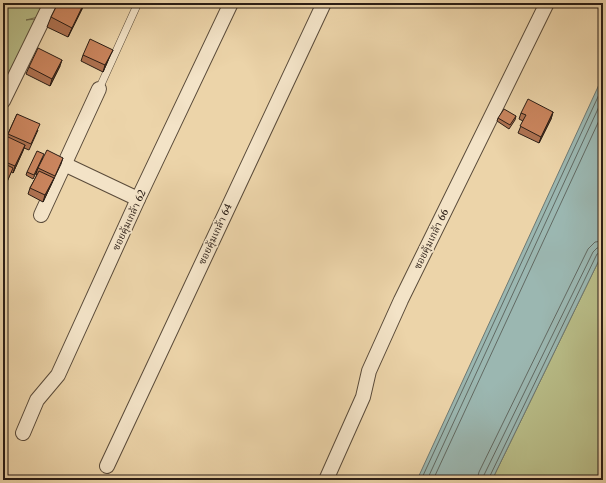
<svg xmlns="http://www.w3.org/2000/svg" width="606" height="483" font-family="'Libre Caslon Text','Noto Serif Thai',serif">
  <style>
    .green { fill: #b8bc87; stroke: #716c4e }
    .water { fill: #9bb7b1; stroke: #6e7973 }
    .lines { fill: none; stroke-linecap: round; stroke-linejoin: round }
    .shore { stroke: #626a63; stroke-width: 1 }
    .lane-casing { stroke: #5a4b3a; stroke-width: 8 }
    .street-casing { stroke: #5a4b3a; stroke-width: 16 }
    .lane { stroke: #f3e3c7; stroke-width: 7 }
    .street { stroke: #f3e3c7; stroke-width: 14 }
    .wall { fill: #ae7251; stroke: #2a1d15 }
    .shaded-wall { fill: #8d5d42; stroke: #2a1d15 }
    .building { fill: #ca855e; stroke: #2a1d15 }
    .labels { text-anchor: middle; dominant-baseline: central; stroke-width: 3.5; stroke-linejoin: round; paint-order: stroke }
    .street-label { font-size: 10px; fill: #2a1d15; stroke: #f3e3c7 }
  </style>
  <rect width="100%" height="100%" fill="#ecd4a9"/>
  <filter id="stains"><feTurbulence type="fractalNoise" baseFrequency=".005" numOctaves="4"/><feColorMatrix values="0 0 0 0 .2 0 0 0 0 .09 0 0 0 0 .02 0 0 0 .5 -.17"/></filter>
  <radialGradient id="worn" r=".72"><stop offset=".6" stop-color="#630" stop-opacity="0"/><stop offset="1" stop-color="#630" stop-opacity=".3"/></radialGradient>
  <g class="green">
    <path d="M3,3h41l-6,14 -12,3 10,-1 -33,65z"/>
    <path d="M603,252v228h-111z"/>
  </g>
  <path class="water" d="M603,76v176l-111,228h-75z"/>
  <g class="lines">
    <g class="shore">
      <path d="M421,480l182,-394"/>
      <path d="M427,480l176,-382"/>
      <path d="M433,480l170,-368"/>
      <path d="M477,480l2,-8 109,-223 7,-7 8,-1"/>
      <path d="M483,480l1,-5 109,-223 4,-4 6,-1"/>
      <path d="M488,480l109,-226 6,-2"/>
    </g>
    <defs>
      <path id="lane" d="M99,89l39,-86"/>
      <g id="street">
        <path d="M3,101l48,-98"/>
        <path d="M64,164l74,35"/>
        <path d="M41,215l58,-126"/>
        <path d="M23,433l14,-33 21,-25 80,-176 93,-196"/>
        <path d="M107,466l217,-463"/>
        <path d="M326,480l37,-83 6,-26 32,-71 146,-297"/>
      </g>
    </defs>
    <use href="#lane" class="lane-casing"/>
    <use href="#street" class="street-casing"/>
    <use href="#lane" class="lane"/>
    <use href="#street" class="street"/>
  </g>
  <g class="wall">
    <path d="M58,3h27l-17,34 -21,-10 4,-10z"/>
    <path d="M83,55l27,1 -7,16 -22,-11z"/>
    <path d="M60,66l-10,20 -24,-12 3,-7z"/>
    <path d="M553,112l-2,7 -12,24 -21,-10 5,-12 -4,-2 2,-6z"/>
    <path d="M17,114l21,16 -9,20 -5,-2 -11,25 -2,-1 -8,19v8v-58l4,-5z"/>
    <path d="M516,116l-1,4 -6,9 -12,-8 1,-3z"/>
    <path d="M43,158l-10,21 -7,-4 1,-3z"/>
    <path d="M63,158l-2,6 -18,38 -15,-8 2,-6 7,-13 -1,-1 2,-6z"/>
  </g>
  <g class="shaded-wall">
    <path d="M84,3h1l-17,34 4,-9z"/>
    <path d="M113,50l-3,6 -7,16 2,-7z"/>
    <path d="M62,60l-2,6 -10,20 2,-7z"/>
    <path d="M553,112l-2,7 -12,24 2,-6z"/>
    <path d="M25,145l-2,6 -10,22 2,-7z"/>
    <path d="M54,178l-3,7 -8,17 2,-7z"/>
  </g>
  <g class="building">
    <path d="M58,3h26l-12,25 -21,-11z"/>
    <path d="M90,39l23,11 -8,15 -22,-10z"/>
    <path d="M38,48l24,12 -10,19 -23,-12z"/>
    <path d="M528,99l25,13 -12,25 -21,-11 6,-11 -5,-2z"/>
    <path d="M504,109l12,7 -6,9 -12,-7z"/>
    <path d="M17,114l23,10 -9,20 -23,-10z"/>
    <path d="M6,136l19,9 -10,21 -12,-5v-20z"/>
    <path d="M47,150l16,8 -8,18 -17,-8z"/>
    <path d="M37,151l7,3 -10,21 -7,-3z"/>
    <path d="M3,163l10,5 -9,21h-1z"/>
    <path d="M39,171l15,7 -9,17 -15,-7z"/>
    <path d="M3,191l2,1 -2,6z"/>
  </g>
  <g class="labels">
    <g class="street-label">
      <text transform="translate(129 220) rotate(-65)">ซอยคุ้มเกล้า 62</text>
      <text transform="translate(215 234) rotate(-65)">ซอยคุ้มเกล้า 64</text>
      <text transform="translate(431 239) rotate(-64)">ซอยคุ้มเกล้า 66</text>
    </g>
  </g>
  <rect width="606" height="483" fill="none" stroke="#ecd4a9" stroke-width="16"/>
  <rect x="4" y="4" width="598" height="475" fill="none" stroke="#2a1d15" stroke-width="2"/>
  <rect x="8" y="8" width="590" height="467" fill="none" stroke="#2a1d15"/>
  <rect width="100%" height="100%" filter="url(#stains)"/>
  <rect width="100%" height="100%" fill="url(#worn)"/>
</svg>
